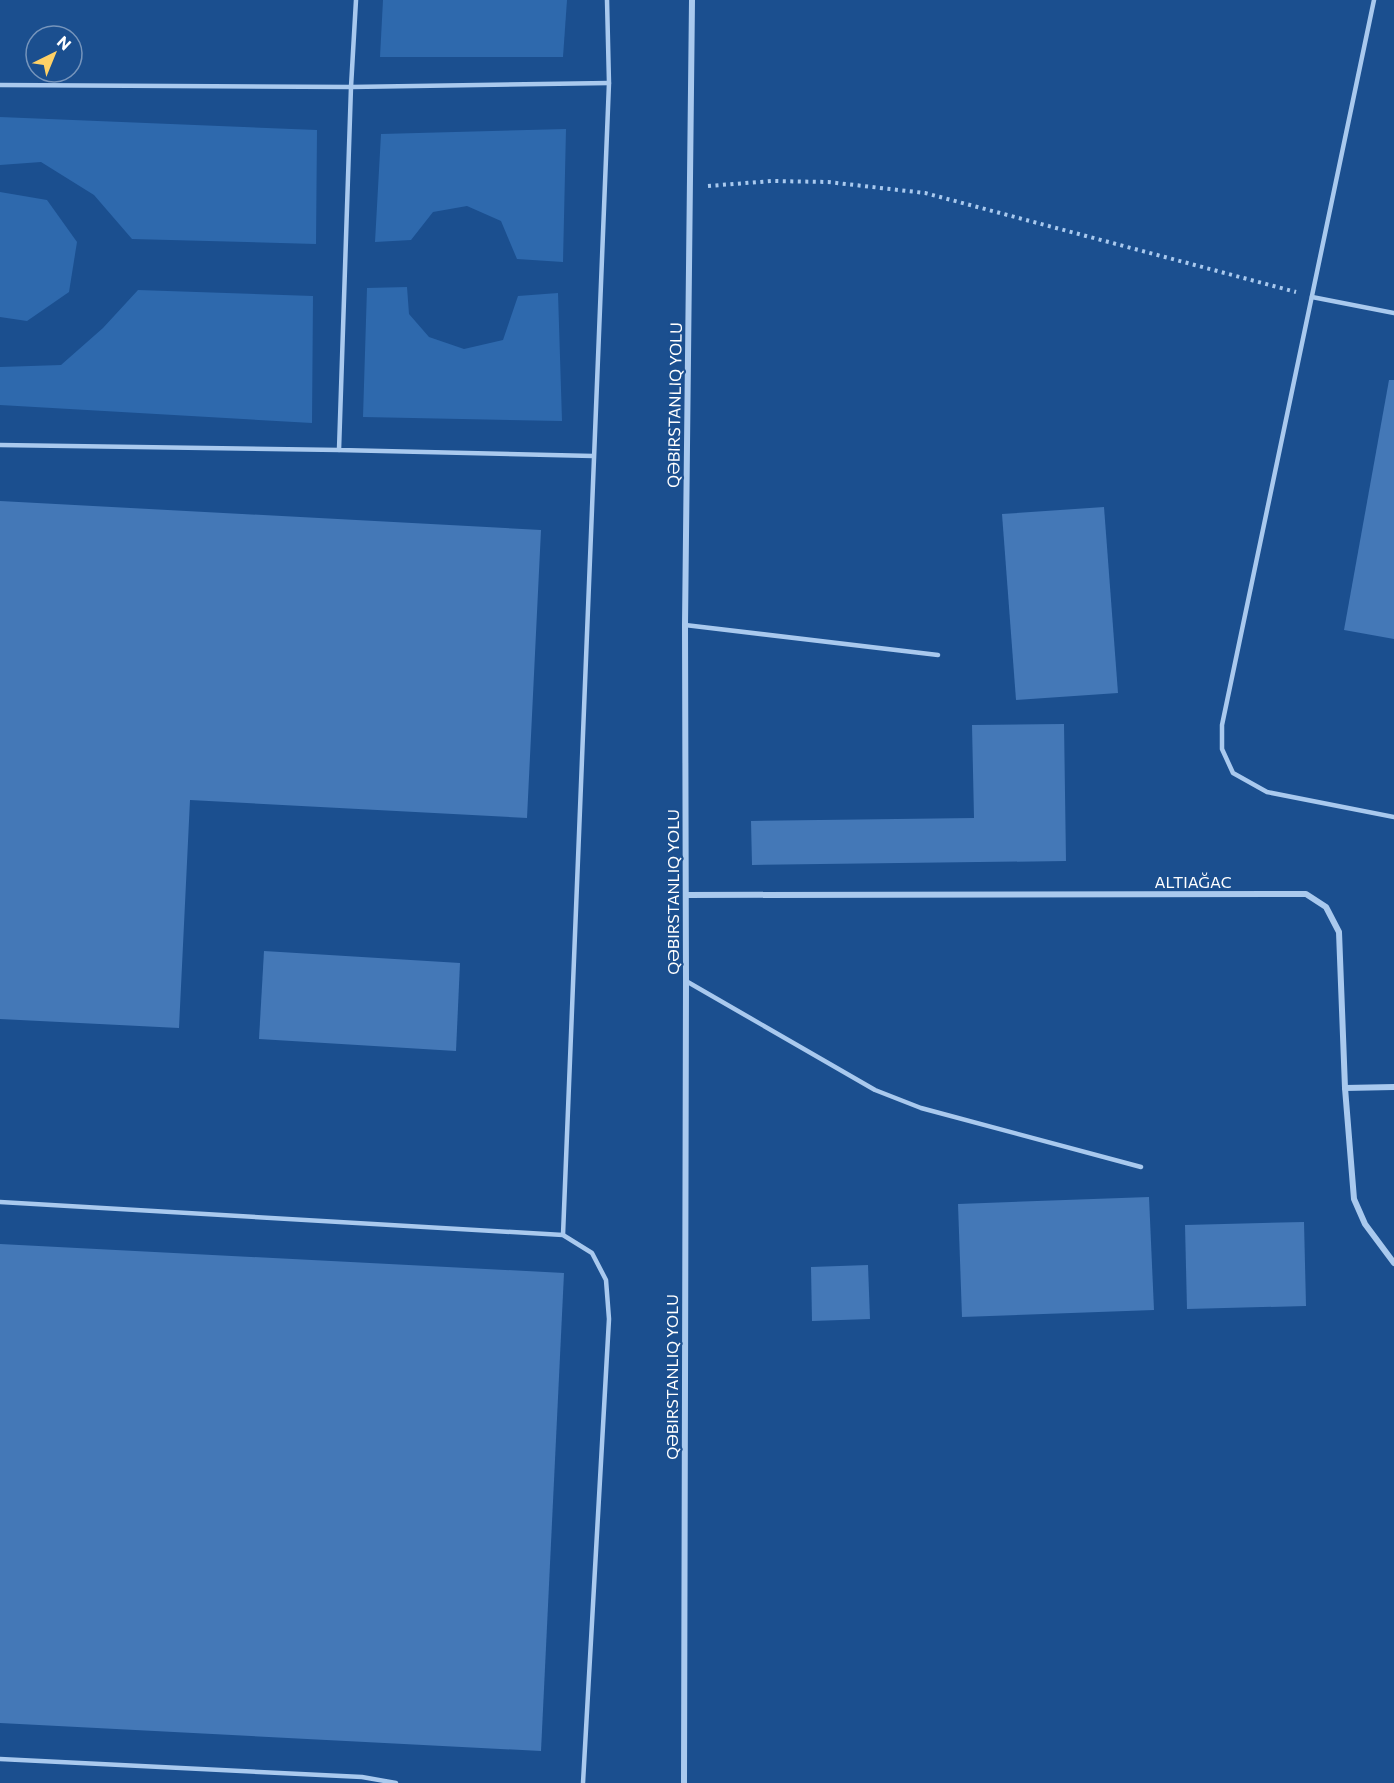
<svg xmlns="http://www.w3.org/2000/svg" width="1394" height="1783" font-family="Commissioner,sans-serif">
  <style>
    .green { fill: #2e69ad }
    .building { fill: #4478b7 }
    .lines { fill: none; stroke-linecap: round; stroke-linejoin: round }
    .path { stroke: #a9c9ee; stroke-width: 4; stroke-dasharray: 3 4.5; stroke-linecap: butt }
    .service { stroke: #a9c9ee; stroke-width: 4.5 }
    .minor { stroke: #a9c9ee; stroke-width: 6 }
    .labels { text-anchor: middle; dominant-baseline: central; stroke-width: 4.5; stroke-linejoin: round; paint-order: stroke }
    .street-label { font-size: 16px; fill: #fff; stroke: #1b4f8f }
  </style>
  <rect width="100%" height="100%" fill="#1b4f8f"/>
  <g class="green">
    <path d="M383,0h184l-4,57h-183z"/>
    <path d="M0,117l317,13 -1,114 -184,-5 -38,-44 -53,-33 -41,3z"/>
    <path d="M566,129l-3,133 -46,-3 -16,-38 -34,-15 -34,6 -22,28 -36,2 6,-108z"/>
    <path d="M0,192l47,8 30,42 -8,50 -42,29 -27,-4z"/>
    <path d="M407,287l2,27 20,23 35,12 39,-9 15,-44 40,-3 4,128 -199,-4 4,-129z"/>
    <path d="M138,290l175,6 -1,127 -312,-18v-38l61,-2 42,-37z"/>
  </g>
  <g class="building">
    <path d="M1389,380h5v259l-50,-9z"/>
    <path d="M0,501l541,29 -14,288 -337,-18 -11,228 -179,-9z"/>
    <path d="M1104,507l14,186 -102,7 -14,-186z"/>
    <path d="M1064,724l2,137 -314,4 -1,-44 223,-3 -2,-93z"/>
    <path d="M264,951l196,12 -4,88 -197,-12z"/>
    <path d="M1149,1197l5,113 -192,7 -4,-113z"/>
    <path d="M1304,1222l2,84 -119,3 -2,-84z"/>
    <path d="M0,1244l564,29 -23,478 -541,-28z"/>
    <path d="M868,1265l2,54 -58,2 -1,-54z"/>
  </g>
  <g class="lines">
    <path class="path" d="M708,186l64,-5 56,1 97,11 371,99"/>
    <g class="service">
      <path d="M356,0l-5,87 -12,363 254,6"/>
      <path d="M1374,0l-152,725v24l11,24 34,19 127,25"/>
      <path d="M0,85l351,2 258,-4"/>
      <path d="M1312,297l82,16"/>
      <path d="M0,445l339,5"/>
      <path d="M685,625l253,30"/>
      <path d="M686,981l189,109 46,18 220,59"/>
      <path d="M0,1202l563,33 29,18 14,27 3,39 -26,464"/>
      <path d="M563,1235l46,-1152 -2,-83"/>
      <path d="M0,1759l362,18 34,6"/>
    </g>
    <g class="minor">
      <path d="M686,895l620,-1 20,13 13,25 6,156 9,111 11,25 29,39"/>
      <path d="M1345,1088l49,-1"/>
      <path d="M684,1783l2,-802 -1,-356 7,-625"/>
    </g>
  </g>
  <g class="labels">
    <g class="street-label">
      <text transform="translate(674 405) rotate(-89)">QƏBIRSTANLIQ YOLU</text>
      <text x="1193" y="881">ALTIAĞAC</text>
      <text transform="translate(672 892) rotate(-90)">QƏBIRSTANLIQ YOLU</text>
      <text transform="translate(671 1377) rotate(-90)">QƏBIRSTANLIQ YOLU</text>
    </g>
  </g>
  <g transform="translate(54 54) rotate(43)"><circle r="28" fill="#1b4f8f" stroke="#7695bc" stroke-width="1.5"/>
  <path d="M0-4.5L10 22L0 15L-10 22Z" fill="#ffd166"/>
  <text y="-9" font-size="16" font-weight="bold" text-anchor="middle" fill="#ffffff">N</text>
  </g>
</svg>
